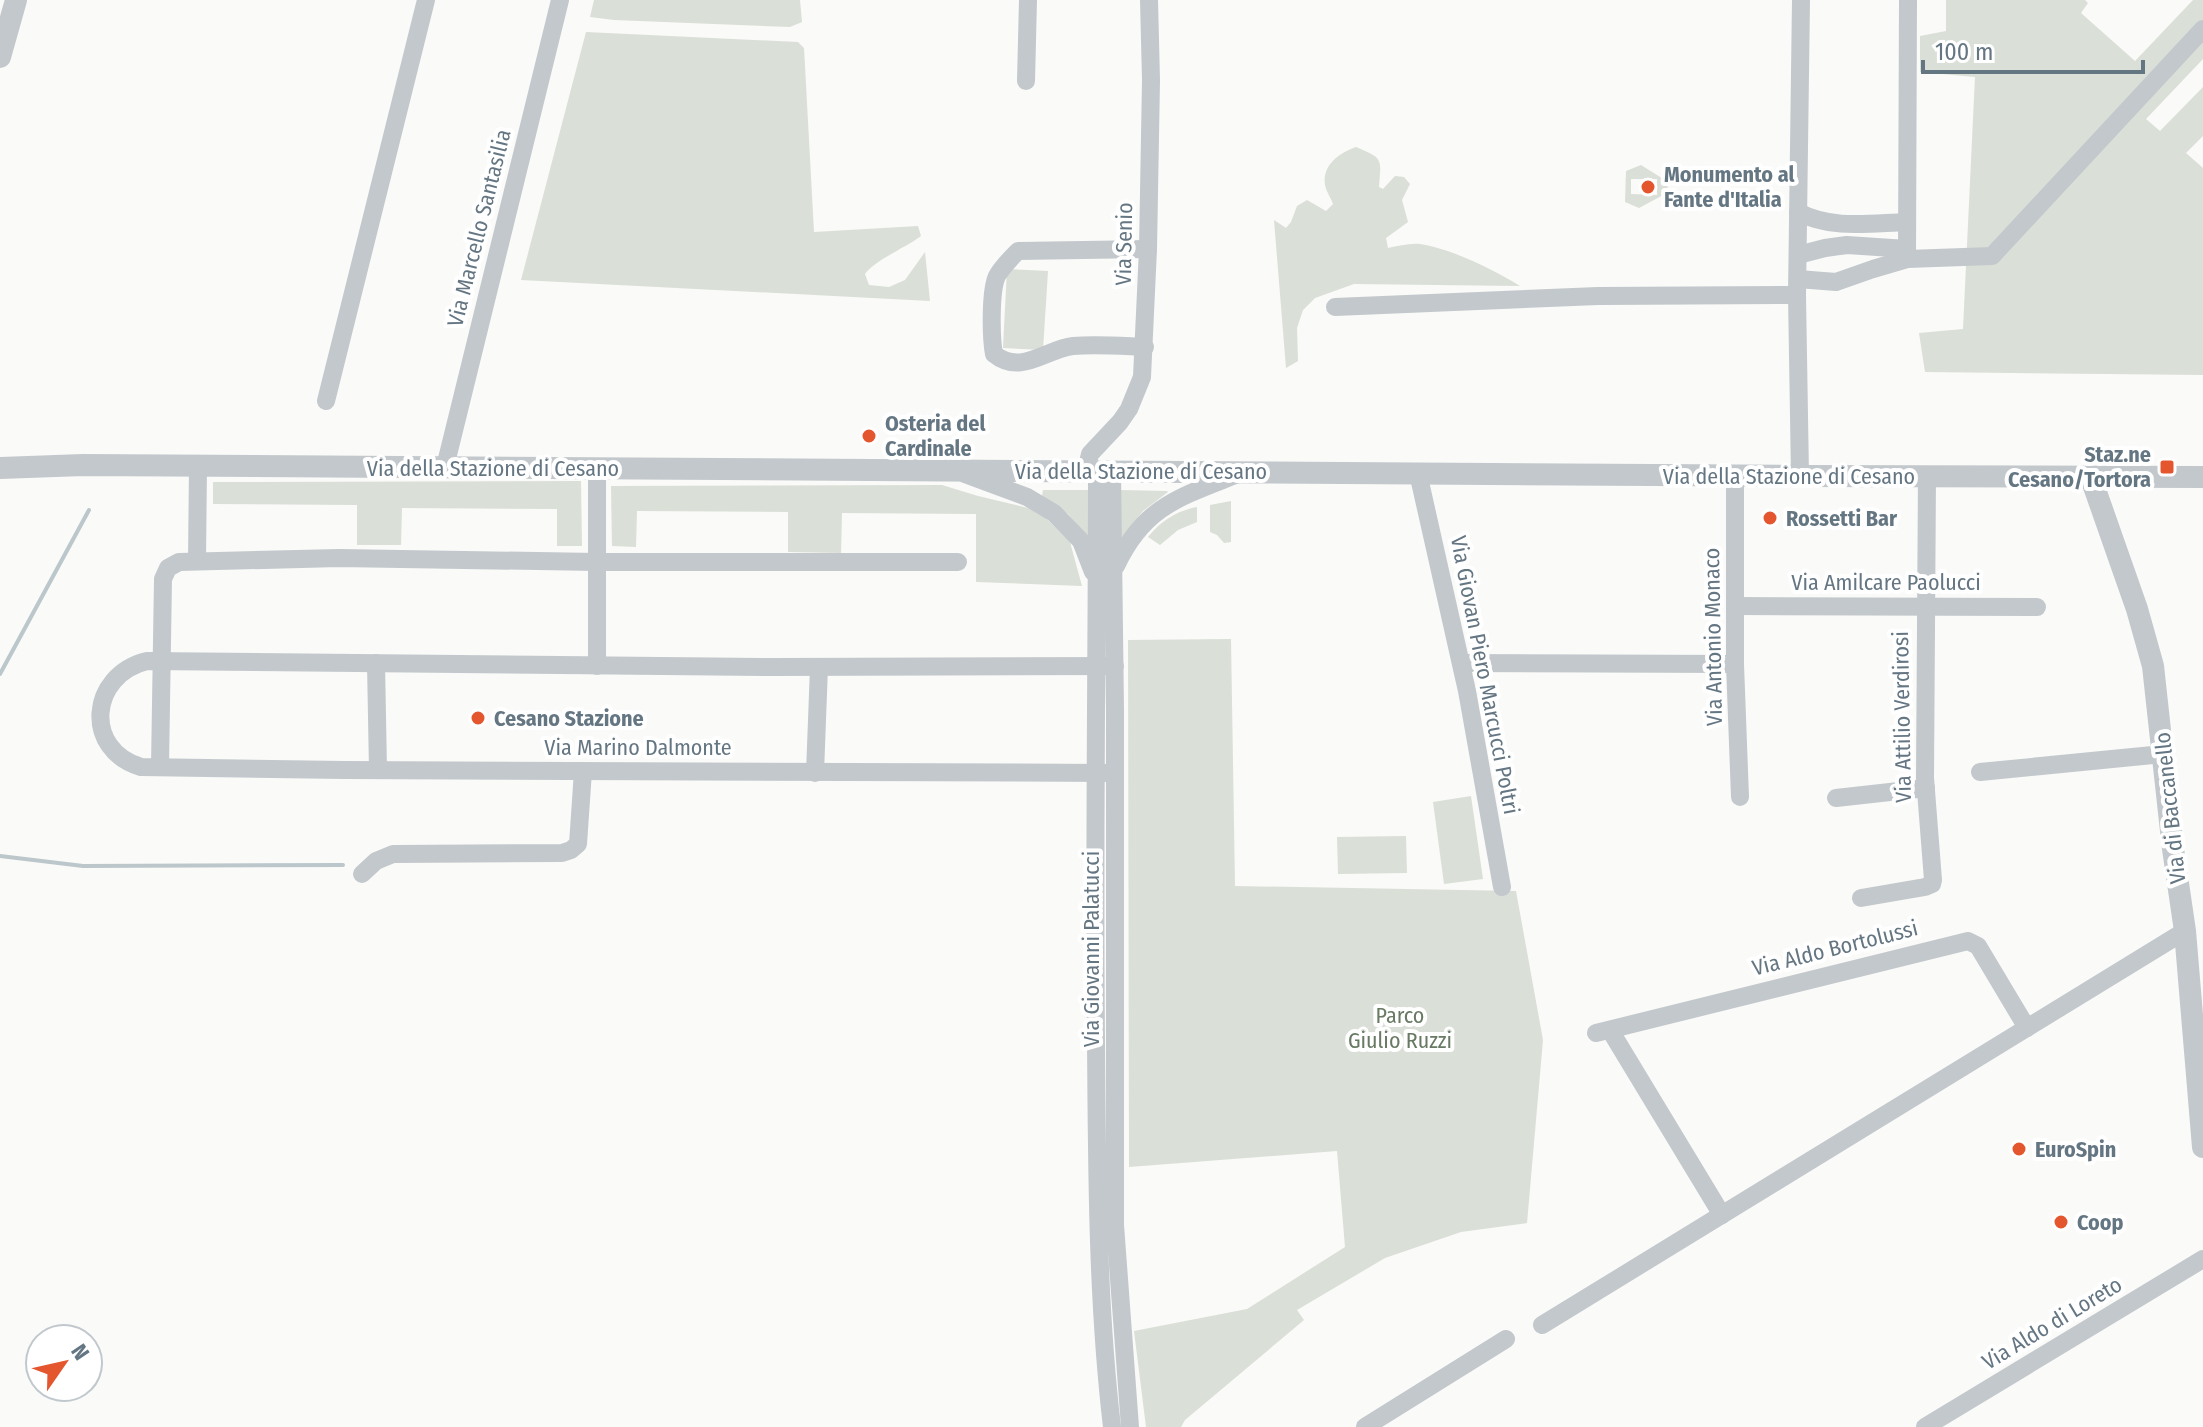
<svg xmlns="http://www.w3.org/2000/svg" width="2203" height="1427" font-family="'Fira Sans Condensed',sans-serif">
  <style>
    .green { fill: #dadfd7; fill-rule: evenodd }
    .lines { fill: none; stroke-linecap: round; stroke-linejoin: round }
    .stream { stroke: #bbc7cb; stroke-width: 4 }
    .minor { stroke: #c3c8cc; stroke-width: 18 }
    .tertiary { stroke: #c3c8cc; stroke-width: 22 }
    .poi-dot { fill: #e4572e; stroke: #fff; stroke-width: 3 }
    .labels { text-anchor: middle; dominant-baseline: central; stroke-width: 8; stroke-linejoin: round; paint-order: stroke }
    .poi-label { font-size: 22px; font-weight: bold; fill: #657683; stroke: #fff; text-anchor: start }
    .street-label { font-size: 22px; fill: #657683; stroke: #fff }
    .park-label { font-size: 22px; fill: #687a64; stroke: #fff }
  </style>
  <rect width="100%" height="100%" fill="#fafaf8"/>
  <g class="green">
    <path d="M594,0h206l2,22 -12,5 -176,-7 -24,-3z"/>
    <path d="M1946,0h139l3,3 -7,10 54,48 58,-61h10v59l-57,60 14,12 43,-44v49l-17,17 17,15v207l-278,-3 -6,-39 44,-4 12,-252 -55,-5v-36l26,-5z"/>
    <path d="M586,32l212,10 6,6 10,184 104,-6 3,10c-16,12 -46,24 -56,38l4,11 20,2 16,-7 20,-28 5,49 -409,-21z"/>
    <path d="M1356,147c28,12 25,11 23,40l4,2 12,-13 9,1 6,7 -8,16 6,22 -22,16 2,10c10,-2 22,-5 32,-4 29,4 75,26 100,42l-166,-2 -39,14 -12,12 -6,18 1,33 -12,7 -12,-148 12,8 5,-6 6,-16 10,-6 19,11 7,-7c-2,-6 -7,-13 -8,-19 -3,-21 15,-32 31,-38z"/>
    <path d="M1641,165l27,17 -1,11 -28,15 -14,-6 1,-31zM1631,179h26v16l-26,-1z"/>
    <path d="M1007,269l41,2 -5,79 -40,-2z"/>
    <path d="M581,481l1,65h-25v-37l-155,-1 -1,37h-44v-40l-144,-1v-22z"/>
    <path d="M942,485l36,11 50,12 16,8 26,26 12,44 -106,-4v-68l-134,-1 -1,40 -53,-1v-40l-151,-1 -1,36 -24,-1 -1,-60z"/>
    <path d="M1043,490h46v50l-21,-26 -26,-18z"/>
    <path d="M1120,490l47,1 1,1 -25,19 -23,29z"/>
    <path d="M1231,501v41l-7,1 -7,-8 -7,-3v-27z"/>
    <path d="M1197,507v15l-19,8 -18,15 -12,-8c13,-16 28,-26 49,-30z"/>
    <path d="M1231,639l4,247 281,5 27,149 -16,183 -66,9 -76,26 -88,52 7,10 -119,100 -4,7h-35l-12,-96 113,-22 98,-62 -8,-96 -208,16 -1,-527z"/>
    <path d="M1471,796l12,83 -39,5 -11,-82z"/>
    <path d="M1406,836l1,37 -69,1 -1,-37z"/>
  </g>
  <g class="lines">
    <g class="stream">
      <path d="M0,674l89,-164"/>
      <path d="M0,856l83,10 260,-1"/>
    </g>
    <g class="minor">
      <path d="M1026,81l2,-81"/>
      <path d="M1798,212c34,18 73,11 109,10"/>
      <path d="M1798,255l27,-7 22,-3 60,4"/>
      <path d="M1907,259l1,-259"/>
      <path d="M1798,279l38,3 37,-13 34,-10 85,-3 211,-227"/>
      <path d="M1335,307l263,-11 199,-1"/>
      <path d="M1145,347c-24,-1 -48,-3 -72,-1 -27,3 -52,30 -79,8 -3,-16 -4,-63 3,-78 5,-9 13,-17 21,-25l130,-2"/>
      <path d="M326,401l100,-401"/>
      <path d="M445,467l115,-467"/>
      <path d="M1086,471l4,-17 30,-32 9,-13 13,-32 6,-128 3,-169 -2,-80"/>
      <path d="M1097,471c0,190 -3,379 -1,569 1,129 1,259 16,387"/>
      <path d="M1112,471l3,239v515l15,202"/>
      <path d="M1418,473l49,218 35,196"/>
      <path d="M965,474l62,23 27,16 27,28 12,31"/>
      <path d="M1735,476v188l5,133"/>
      <path d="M1800,476l-3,-181 4,-295"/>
      <path d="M197,561l1,-95"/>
      <path d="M1116,566c28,-60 64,-69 122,-92"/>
      <path d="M1735,606l302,1"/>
      <path d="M376,663l2,107"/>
      <path d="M1461,663l274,1"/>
      <path d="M597,666v-197"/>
      <path d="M1115,666l-342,1 -626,-6c-58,14 -64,89 -6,106l203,3 771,3"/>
      <path d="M160,767l3,-188 5,-11 11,-6 160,-4 258,4h361"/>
      <path d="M1980,772l183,-18"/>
      <path d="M815,773l4,-106"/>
      <path d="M1836,798l90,-10"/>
      <path d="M362,874l14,-13 17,-7 169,-1 9,-3 7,-6 5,-73"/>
      <path d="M1861,898l64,-11 7,-3 1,-4 -8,-102 2,-302"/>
      <path d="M1610,1030l112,185"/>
      <path d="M1596,1033l372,-92 10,5 49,82"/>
      <path d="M1542,1325l643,-394"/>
      <path d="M1365,1427l141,-88"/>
      <path d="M1925,1427l278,-168"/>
    </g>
    <g class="tertiary">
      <path d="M0,57l16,-57"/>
      <path d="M0,468l83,-3 1717,11 403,1"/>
      <path d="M2091,478l46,131 16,57 20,183 12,82 18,216"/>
    </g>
  </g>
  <g class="poi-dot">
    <circle cx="1648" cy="187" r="8"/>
    <circle cx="869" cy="436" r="8"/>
    <rect x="2159" y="459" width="16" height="16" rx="4"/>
    <circle cx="1770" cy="518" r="8"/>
    <circle cx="478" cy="718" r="8"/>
    <circle cx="2019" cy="1149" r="8"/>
    <circle cx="2061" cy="1222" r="8"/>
  </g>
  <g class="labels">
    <g class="poi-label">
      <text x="1664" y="174">Monumento al<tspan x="1664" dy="25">Fante d'Italia</tspan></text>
      <text x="885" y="423">Osteria del<tspan x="885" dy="25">Cardinale</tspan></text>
      <text x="2151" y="454" text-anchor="end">Staz.ne<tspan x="2151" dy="25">Cesano/Tortora</tspan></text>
      <text x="1786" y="518">Rossetti Bar</text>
      <text x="494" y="718">Cesano Stazione</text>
      <text x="2035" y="1149">EuroSpin</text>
      <text x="2077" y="1222">Coop</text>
    </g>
    <g class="street-label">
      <text transform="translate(479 228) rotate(-76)">Via Marcello Santasilia</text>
      <text transform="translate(1124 244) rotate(-89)">Via Senio</text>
      <text x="493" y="468">Via della Stazione di Cesano</text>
      <text x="1141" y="471">Via della Stazione di Cesano</text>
      <text x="1789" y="476">Via della Stazione di Cesano</text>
      <text x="1886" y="582">Via Amilcare Paolucci</text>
      <text transform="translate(1713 637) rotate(-91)">Via Antonio Monaco</text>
      <text transform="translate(1485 675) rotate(79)">Via Giovan Piero Marcucci Poltri</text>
      <text transform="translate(1902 717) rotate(-91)">Via Attilio Verdirosi</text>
      <text x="638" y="747">Via Marino Dalmonte</text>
      <text transform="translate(2170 808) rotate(-96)">Via di Baccanello</text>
      <text transform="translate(1835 948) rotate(-14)">Via Aldo Bortolussi</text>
      <text transform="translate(1091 949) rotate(-90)">Via Giovanni Palatucci</text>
      <text transform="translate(2052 1323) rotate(-31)">Via Aldo di Loreto</text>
    </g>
    <g class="park-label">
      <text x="1400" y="1015">Parco<tspan x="1400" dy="25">Giulio Ruzzi</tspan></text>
    </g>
  </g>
  <g transform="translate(64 1363) rotate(56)"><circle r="38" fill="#ffffff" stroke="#c1c8cd" stroke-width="2"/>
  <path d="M0-6L14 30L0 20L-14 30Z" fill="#e4572e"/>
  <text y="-12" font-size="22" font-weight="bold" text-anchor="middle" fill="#657683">N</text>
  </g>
  <path d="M1923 60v12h220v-12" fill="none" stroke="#657683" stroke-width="4"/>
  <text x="1935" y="60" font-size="24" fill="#657683" stroke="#ffffff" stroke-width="6" paint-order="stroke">100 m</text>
</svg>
